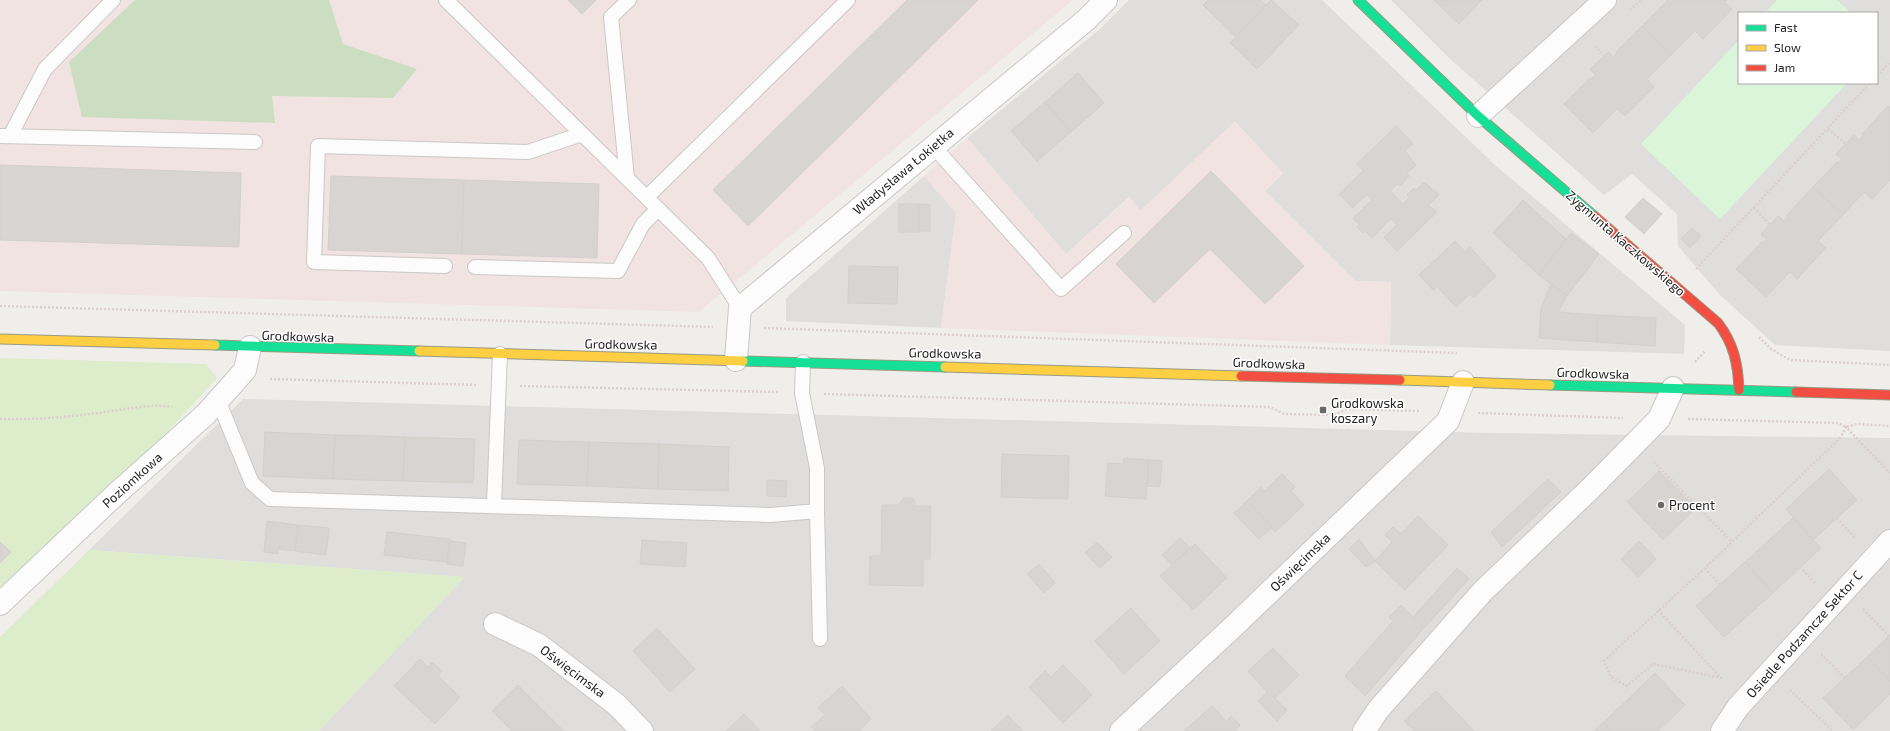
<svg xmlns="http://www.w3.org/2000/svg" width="1890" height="731" font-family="'Exo 2',sans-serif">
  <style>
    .residential { fill: #dfdedc; fill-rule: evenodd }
    .commercial { fill: #f1e3e1 }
    .grass { fill: #ddeccb }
    .forest { fill: #cbdec1 }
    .park { fill: #daf5da }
    .parking { fill: #e0dfde }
    .building { fill: #d7d4d2; stroke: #d3d0cc }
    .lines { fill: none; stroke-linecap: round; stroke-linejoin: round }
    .lane-casing { stroke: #c9c8c7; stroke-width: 16 }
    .street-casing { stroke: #c9c8c7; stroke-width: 24 }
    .fast-casing { stroke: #999a82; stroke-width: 11 }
    .slow-casing { stroke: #999a82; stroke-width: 11 }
    .jam-casing { stroke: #999a82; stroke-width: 11 }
    .path { stroke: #dccecd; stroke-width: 2.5; stroke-dasharray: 2 2; stroke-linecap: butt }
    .lane { stroke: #fdfcfc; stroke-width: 14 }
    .street { stroke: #fdfcfc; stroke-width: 22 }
    .fast { stroke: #16e098; stroke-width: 9 }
    .slow { stroke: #ffcf43; stroke-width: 9 }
    .jam { stroke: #f24e42; stroke-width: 9 }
    .poi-dot { fill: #6a6968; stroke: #fff; stroke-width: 1.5 }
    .labels { text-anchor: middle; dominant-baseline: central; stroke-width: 3; stroke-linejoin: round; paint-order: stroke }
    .street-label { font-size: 13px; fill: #222; stroke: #fff }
    .poi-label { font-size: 13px; fill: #222; stroke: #fff; text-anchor: start }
  </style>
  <rect width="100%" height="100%" fill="#f0eeeb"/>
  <g class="residential">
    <path d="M1129,0h193l173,165 190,160 -1,29 -294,-9 1,-63 -36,-1 -90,-90 18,-18 -143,38 -11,-14 -63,57 -99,-116 133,-109z"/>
    <path d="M1391,0h499v351l-115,-6 -55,-50 -42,-49 -1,-32 -45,-40 -28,21 -155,-137zM1739,13h138v70h-138z"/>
    <path d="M924,176l32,37 -15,115 -155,-7v-23z"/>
    <path d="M243,399l1247,34 400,5v293h-1571l145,-154 -375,-27z"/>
  </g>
  <g class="commercial">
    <path d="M0,0h1073l-374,312 -699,-21z"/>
    <path d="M1235,121l48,52 -18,18 90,90 36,1 -1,63 -449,-17 15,-115 -32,-37 43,-38 99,116 64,-57 10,14z"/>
  </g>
  <g class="grass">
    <path d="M0,358l206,6 11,14 -46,50 -171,162z"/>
    <path d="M89,550l376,27 -146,154h-319v-94z"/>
  </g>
  <path class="forest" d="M135,0h194l14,44 74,25 -24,29 -121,-2 3,27 -193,-6 -13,-55z"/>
  <g class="park">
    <path d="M1777,0h60l14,13h-86z"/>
    <path d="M1739,40v43h108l-127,136 -79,-75z"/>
  </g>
  <g class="parking">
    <path d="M1550,0h36l-80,73 -17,-17z"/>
    <path d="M1575,525l59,62 -68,65 -60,-63z"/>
  </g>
  <g class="building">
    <path d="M568,0h28l-14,14z"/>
    <path d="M907,0h71l-230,226 -35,-36z"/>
    <path d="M1208,0h52l6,5 -30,32 -33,-32z"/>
    <path d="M1271,0l28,25 -42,44 -27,-26z"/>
    <path d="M1434,0h48l-23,24z"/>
    <path d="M1668,0l2,2 1,-2h56l-2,2 7,7 -29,30 -8,-8 -24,24 -29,-29z"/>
    <path d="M1642,26l29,29 -24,24 7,8 -29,29 -8,-7 -24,24 -29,-29 26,-26 1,1 4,-4 -5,-6 14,-13 4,-4 6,5 3,-4 -1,-1z"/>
    <path d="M1078,73l26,30 -33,29 -26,-30z"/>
    <path d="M1045,102l26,30 -34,29 -26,-30z"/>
    <path d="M1888,106l2,1v73l-18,19 -8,-7 -21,23 -30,-28 24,-25 1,1 4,-4 -6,-5 18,-19 5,5 4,-4 -1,-2z"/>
    <path d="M1396,126l17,18 -8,7 11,14 -9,8 2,3 -9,10 -3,-2 -7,7 13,13 7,-7 -3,-2 7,-7 2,2 8,-8 15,13 -11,10 9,7 -40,39 -13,-14 13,-12 -6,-6 -19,19 -7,-7 -2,2 -6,-6 2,-2 -6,-7 19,-18 -5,-6 -14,14 -14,-14 24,-23 -6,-7z"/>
    <path d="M0,165l241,8 -2,74 -239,-7z"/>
    <path d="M1211,171l93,95 -39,38 -55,-55 -56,54 -38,-39z"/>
    <path d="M331,176l133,4 -2,74 -134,-4z"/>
    <path d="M464,180l135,4 -2,74 -135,-4z"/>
    <path d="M1813,187l30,28 -25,26 8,7 -29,31 -7,-7 -24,25 -30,-28 26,-27 1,1 4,-4 -6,-5 17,-18 6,5 4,-4 -1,-2z"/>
    <path d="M1643,198l19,16 -18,20 -19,-17z"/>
    <path d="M1523,200l43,39 -27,36 -46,-42z"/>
    <rect x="899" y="204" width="20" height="28"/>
    <path d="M919,204l11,1v26h-11z"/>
    <path d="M1692,228l9,8 -11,12 -9,-9z"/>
    <path d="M1571,233l28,21 -32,42 -28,-21z"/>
    <path d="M1455,241l10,11 5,-5 26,29 -22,21 -4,-3 -14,13 -19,-20 -4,3 -14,-15z"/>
    <path d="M849,266l49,1 -1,37 -49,-1z"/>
    <path d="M1551,284l16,12 -9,16 39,3v27l-58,-4 2,-30z"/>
    <path d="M1597,315l59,3 -1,28 -58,-4z"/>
    <path d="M265,432l70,3 -2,44 -70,-3z"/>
    <path d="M335,435l70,2 -2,44 -70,-2z"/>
    <path d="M405,437l70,2 -2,44 -70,-2z"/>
    <path d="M519,440l70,2 -2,44 -70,-2z"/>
    <path d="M589,442l70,2 -1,45 -71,-3z"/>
    <path d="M659,444l70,3 -1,44 -70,-2z"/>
    <path d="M1002,454l67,2 -1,43 -67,-2z"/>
    <path d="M1124,458l25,2 -3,39 -41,-3 3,-33 15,1z"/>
    <path d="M1149,460l13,1 -2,26 -13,-1z"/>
    <path d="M1829,469l28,31 -44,40 -27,-31z"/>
    <path d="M1659,471l37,37 -33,32 -36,-38z"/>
    <path d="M1282,474l13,13 -4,4 13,14 -29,27 -28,-31 14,-14 3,4z"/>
    <path d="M1548,479l13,13 -59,55 -11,-15z"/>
    <path d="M767,480l20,1 -1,16 -19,-1z"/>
    <path d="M904,498h9l3,8h15l-1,53h-7v27l-54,-1 1,-29h11l1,-51h18v-3z"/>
    <path d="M1247,501l25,26 -13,12 -25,-26z"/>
    <path d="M1418,516l30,29 -43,45 -30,-29 17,-19 -7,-7 8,-8 8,7z"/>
    <path d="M1793,518l28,30 -48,45 -28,-31z"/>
    <path d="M267,521l31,4 -3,26 -17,-2v5l-14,-2z"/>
    <path d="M298,525l31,3 -3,27 -31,-4z"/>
    <path d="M387,532l63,7 -3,23 -63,-7z"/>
    <path d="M1180,538l10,10 -18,17 -10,-10z"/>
    <path d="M1359,539l16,22 -9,6 -17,-18z"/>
    <path d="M642,540l45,3 -2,24 -45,-3z"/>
    <path d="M450,541l16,2 -3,23 -16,-2z"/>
    <path d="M1639,541l17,18 -18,18 -17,-18z"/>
    <path d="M0,542l11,10 -11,11z"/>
    <path d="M1097,542l15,15 -12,11 -15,-15z"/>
    <path d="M1195,544l32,34 -34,32 -33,-34z"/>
    <path d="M1745,562l28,31 -49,44 -28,-31z"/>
    <path d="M1039,564l16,19 -11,10 -17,-19z"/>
    <path d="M1457,568l12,11 -45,49 -11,-11z"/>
    <path d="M1401,605l23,23 -59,68 -20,-20 48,-55 -4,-4z"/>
    <path d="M1131,608l29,33 -36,33 -29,-33z"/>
    <path d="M657,628l38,41 -25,23 -37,-41z"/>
    <path d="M1890,635v46l-23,-24z"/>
    <path d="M1273,648l26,27 -24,23 12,12 -10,11 -19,-20 9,-9 -19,-21z"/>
    <path d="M1867,657l23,24v13l-37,36 -30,-32z"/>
    <path d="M420,659l8,8 4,-5 10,9 -4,5 22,21 -25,27 -41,-38z"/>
    <path d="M1063,665l29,30 -29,28 -34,-36 16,-16 6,6z"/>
    <path d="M1655,673l30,32 -27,26h-47l-8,-8z"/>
    <path d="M518,685l46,46h-52l-20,-20z"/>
    <path d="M842,686l29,33 -12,12h-43l-5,-4 14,-12 -7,-7z"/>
    <path d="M1436,691l38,40h-60l-10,-10z"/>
    <path d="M1212,706l14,15 5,-5 9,9 -5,6h-51z"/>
    <path d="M744,714l16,17h-34z"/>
    <path d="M1008,715l15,16h-32z"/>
    <path d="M1603,723l8,8h-17z"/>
  </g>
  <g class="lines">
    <defs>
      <g id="lane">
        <path d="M446,0l262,258 32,50"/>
        <path d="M0,136l255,6"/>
        <path d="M10,136l35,-67 68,-69"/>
        <path d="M933,146l128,143 63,-56"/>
        <path d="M627,178l-16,-161 18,-17"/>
        <path d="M647,197l201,-197"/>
        <path d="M445,266l-131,-4 4,-116 210,6 54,-18"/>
        <path d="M475,267l143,4 25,-47 15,-15"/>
        <path d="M218,400l34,83 18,16 501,16 46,-4v-43l-15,-75 1,-31"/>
        <path d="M494,505l6,-151"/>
        <path d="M817,511l3,128"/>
      </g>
      <g id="street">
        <path d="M1478,116l127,-116"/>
        <path d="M736,360l4,-52 346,-288 20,-20"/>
        <path d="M0,604l115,-109 91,-81 39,-44 5,-23"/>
        <path d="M495,624l44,21 78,60 25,26"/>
        <path d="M1121,731l113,-105 214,-205 15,-39"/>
        <path d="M1364,731l14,-21 105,-119 107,-102 69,-70 14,-31"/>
        <path d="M1722,731l16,-24 152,-166"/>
      </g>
      <g id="fast">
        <path d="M1358,0l120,116 116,100"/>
        <path d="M215,345l204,6"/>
        <path d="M743,361l202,6"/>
        <path d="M1550,385l246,7"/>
      </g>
      <g id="slow">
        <path d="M0,339l215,6"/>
        <path d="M419,351l324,10"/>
        <path d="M945,367l296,9"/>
        <path d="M1400,380l150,5"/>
      </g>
      <g id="jam">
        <path d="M1594,216l124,107c16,21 20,41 21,67"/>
        <path d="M1241,376l159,4"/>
        <path d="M1796,392l94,3"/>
      </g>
    </defs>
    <use href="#lane" class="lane-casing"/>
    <use href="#street" class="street-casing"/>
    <use href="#fast" class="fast-casing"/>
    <use href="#slow" class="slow-casing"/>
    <use href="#jam" class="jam-casing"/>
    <g class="path">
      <path d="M1630,10l11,-10"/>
      <path d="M1595,46l9,10"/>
      <path d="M1877,76l13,-14"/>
      <path d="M1828,129l18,15"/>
      <path d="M1754,208l16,17"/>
      <path d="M1696,269l174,-186"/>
      <path d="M0,306l713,21"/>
      <path d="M764,328l693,25"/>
      <path d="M1759,337l12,12 19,11 100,5"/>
      <path d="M1695,362l10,-11"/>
      <path d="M270,379l207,6"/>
      <path d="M520,386l259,6"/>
      <path d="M824,394l446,13 14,7 50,1 13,-6 72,2"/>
      <path d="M1478,413l145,5"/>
      <path d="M0,419c33,1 66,-2 99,-6 24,-3 49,-10 73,-6"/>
      <path d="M1688,419l150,4 8,4 11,-3 33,2"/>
      <path d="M1654,462l78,80"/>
      <path d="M1837,518l19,21"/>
      <path d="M1800,567l16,17"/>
      <path d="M1705,568l15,17"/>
      <path d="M1863,609l26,27"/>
      <path d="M1658,610l63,68"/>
      <path d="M1821,654l24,24"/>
      <path d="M1722,678l-69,-14 -26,22 -16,-9 -7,-16 101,-93 135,-130 6,-11 44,46"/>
      <path d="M1790,690l43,41"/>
    </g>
    <use href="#lane" class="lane"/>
    <use href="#street" class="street"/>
    <use href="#fast" class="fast"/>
    <use href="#slow" class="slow"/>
    <use href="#jam" class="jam"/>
  </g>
  <g class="poi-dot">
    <rect x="1319" y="406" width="8" height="8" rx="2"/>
    <circle cx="1661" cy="505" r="4"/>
  </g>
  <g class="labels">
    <g class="street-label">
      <text transform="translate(903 171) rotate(-40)">Władysława Łokietka</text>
      <text transform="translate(1626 243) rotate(41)">Zygmunta Kaczkowskiego</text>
      <text transform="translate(298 336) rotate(2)">Grodkowska</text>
      <text transform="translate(621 344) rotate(1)">Grodkowska</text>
      <text transform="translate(945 353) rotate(1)">Grodkowska</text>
      <text transform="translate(1269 363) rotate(2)">Grodkowska</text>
      <text transform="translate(1593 373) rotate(2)">Grodkowska</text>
      <text transform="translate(132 480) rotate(-42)">Poziomkowa</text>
      <text transform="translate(1300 562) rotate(-44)">Oświęcimska</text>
      <text transform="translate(1804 634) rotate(-48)">Osiedle Podzamcze Sektor C</text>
      <text transform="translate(573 671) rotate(37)">Oświęcimska</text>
    </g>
    <g class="poi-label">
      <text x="1331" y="403">Grodkowska<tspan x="1331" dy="15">koszary</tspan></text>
      <text x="1669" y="505">Procent</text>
    </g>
  </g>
  <rect x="1738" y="12" width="140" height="72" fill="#ffffff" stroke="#a7a7a7"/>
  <rect x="1746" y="25" width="20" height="6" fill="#16e098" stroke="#a7a7a7"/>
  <text x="1774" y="32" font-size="12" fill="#222222">Fast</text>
  <rect x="1746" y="45" width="20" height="6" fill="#ffcf43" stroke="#a7a7a7"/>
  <text x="1774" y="52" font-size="12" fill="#222222">Slow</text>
  <rect x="1746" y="65" width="20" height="6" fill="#f24e42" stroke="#a7a7a7"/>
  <text x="1774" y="72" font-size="12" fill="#222222">Jam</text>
</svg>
